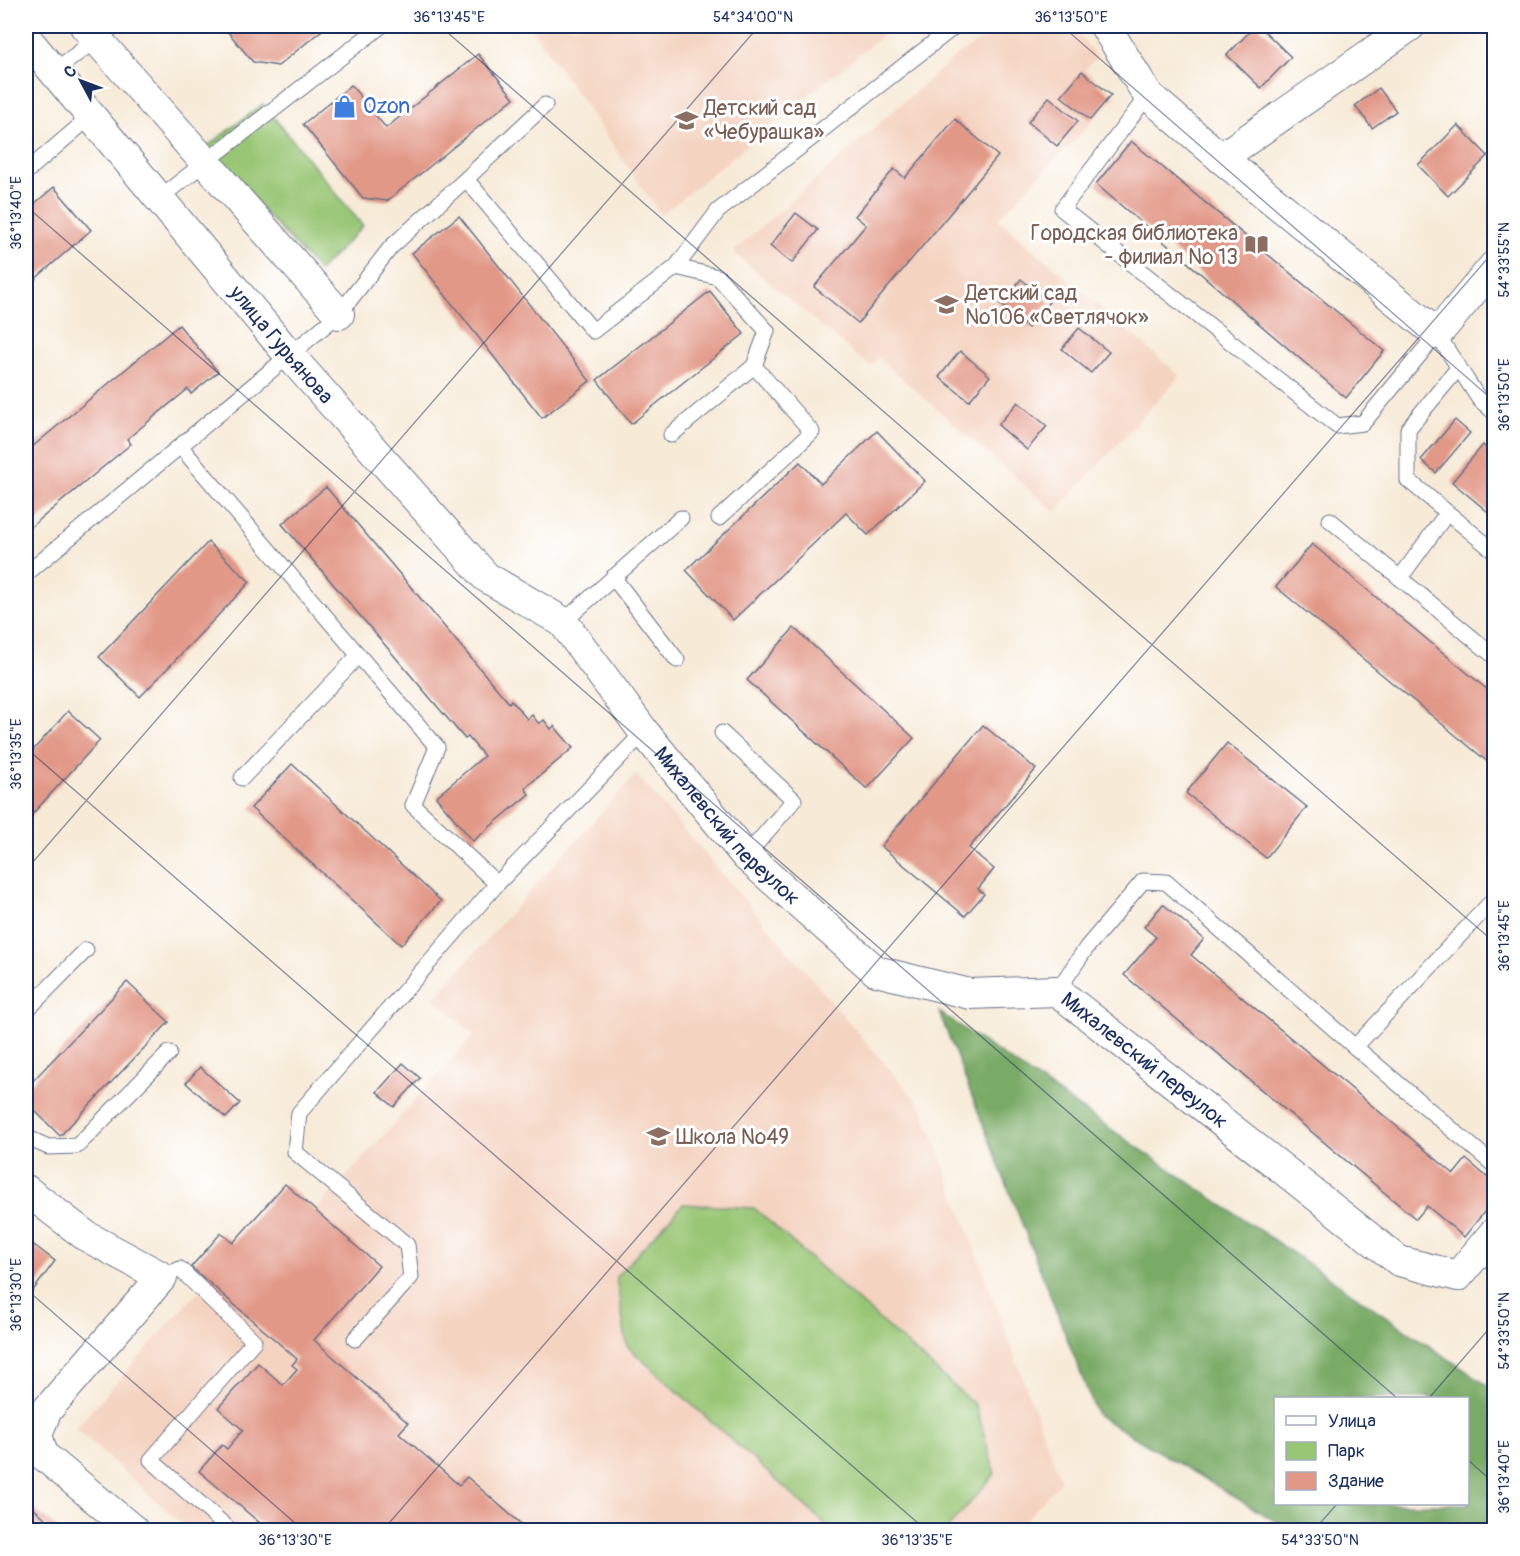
<svg xmlns="http://www.w3.org/2000/svg" width="1520" height="1556" font-family="Pangolin,sans-serif">
  <style>
    .built { fill: #f4d3c0 }
    .green { fill: #99c674; stroke: #5a7a69; stroke-width: 1.5 }
    .forest { fill: #7aab66; stroke: #4a6d62; stroke-width: 1.5; fill-rule: evenodd }
    .building { fill: #e29887 }
    .lines { fill: none; stroke-linecap: round; stroke-linejoin: round }
    .lane-casing { stroke: #687189; stroke-width: 17 }
    .street-casing { stroke: #687189; stroke-width: 32 }
    .lane { stroke: #fff; stroke-width: 15 }
    .street { stroke: #fff; stroke-width: 30 }
    .ticks { fill: none; stroke: #1b2f5e; stroke-width: 1.5; stroke-opacity: 0.45 }
    .labels { text-anchor: middle; dominant-baseline: central; stroke-width: 6; stroke-linejoin: round; paint-order: stroke }
    .shop-label { font-size: 21px; fill: #366cbe; stroke: #fff; text-anchor: start }
    .education-label { font-size: 21px; fill: #785e54; stroke: #fff; text-anchor: start }
    .street-label { font-size: 21px; fill: #1b2f5e; stroke: #fff }
    .neatline { fill: none; stroke: #1b2f5e; stroke-width: 2 }
    .ticks-label { font-size: 15px; text-anchor: middle; fill: #1b2f5e }
  </style>
  <rect width="100%" height="100%" fill="#fff"/>
  <filter id="ink" filterUnits="userSpaceOnUse"><feTurbulence type="fractalNoise" baseFrequency=".0167" numOctaves="2"/><feDisplacementMap in="SourceGraphic" scale="12" xChannelSelector="R" yChannelSelector="G"/><feConvolveMatrix kernelMatrix="1 2 1 2 8 2 1 2 1" color-interpolation-filters="sRGB"/></filter>
  <filter id="wash" filterUnits="userSpaceOnUse"><feTurbulence type="fractalNoise" baseFrequency=".008" numOctaves="4" result="noise"/><feDisplacementMap in="SourceGraphic" scale="24" xChannelSelector="R" yChannelSelector="G"/><feGaussianBlur stdDeviation="1.35" result="paint"/><feColorMatrix in="noise" values="0 0 0 0 0 0 0 0 0 0 0 0 0 0 0 0 0 1.4 0 .05"/><feComposite in="paint" operator="in"/></filter>
  <g filter="url(#wash)">
    <rect width="100%" height="100%" fill="#f7ebd8"/>
    <g class="built">
      <path d="M530,26h364l-233,189z"/>
      <path d="M1003,26h70l24,32 -12,11 31,28 -118,122 182,157 -125,136 -177,-154 -8,9 -137,-115 223,-196z"/>
      <path d="M636,774l286,333 139,374 -44,49h-828l-114,-102 132,-146 -16,-15 30,-34 12,10 52,-59 31,26 158,-175 -40,-37z"/>
    </g>
    <g class="green">
      <path d="M263,104l100,122 -44,45 -114,-123z"/>
      <path d="M683,1204l71,4 222,198 19,68 -49,56h-114l-205,-184 -11,-69z"/>
    </g>
    <path class="forest" d="M939,1012l555,378v140h-204l-193,-115zM1276,1398h192v106h-192z"/>
    <g id="blocks">
      <g class="building">
        <path d="M223,26h104l-49,40 -25,-4z"/>
        <path d="M1255,26h4l32,31 -30,31 -34,-33z"/>
        <path d="M478,54l36,44 -127,103 -24,-3 -60,-74 48,-39 35,43z"/>
        <path d="M1082,71l29,24 -21,25 -29,-24z"/>
        <path d="M1379,88l17,23 -24,17 -17,-22z"/>
        <path d="M1049,97l29,24 -21,25 -29,-24z"/>
        <path d="M955,119l43,37 -140,167 -44,-36 52,-62 -11,-9 39,-47 11,9z"/>
        <path d="M1458,125l30,31 -40,40 -30,-31z"/>
        <path d="M1131,141l253,210 -38,47 -250,-214z"/>
        <path d="M54,187l37,43 -65,57v-76z"/>
        <path d="M796,213l22,17 -26,33 -22,-17z"/>
        <path d="M459,216l131,165 -48,37 -130,-165z"/>
        <path d="M1021,279l28,23 -21,26 -28,-24z"/>
        <path d="M710,291l34,43 -113,90 -34,-44z"/>
        <path d="M179,325l39,47 -27,22 -3,-5 -61,50 4,5 -105,87v-79z"/>
        <path d="M1079,328l30,24 -18,21 -29,-24z"/>
        <path d="M960,351l30,25 -21,25 -30,-24z"/>
        <path d="M1018,402l29,24 -20,24 -29,-25z"/>
        <path d="M1455,420l15,13 -34,40 -15,-13z"/>
        <path d="M877,431l48,50 -57,54 -22,-22 -113,107 -47,-50 114,-108 21,22z"/>
        <path d="M1483,445l11,10v62l-42,-35z"/>
        <path d="M326,487l183,216 2,-3 16,19 5,-4 7,9 5,-4 7,9 3,-3 19,22 -48,40 4,6 -56,47 -37,-44 48,-41 -16,-19 -3,2 -183,-215z"/>
        <path d="M208,542l42,40 -110,115 -41,-40z"/>
        <path d="M1312,544l182,151v72l-218,-180z"/>
        <path d="M794,628l120,110 -47,51 -120,-109z"/>
        <path d="M68,711l32,29 -74,81v-63z"/>
        <path d="M983,725l53,44 -67,79 25,21 -16,20 6,5 -19,22 -84,-70z"/>
        <path d="M1227,743l80,64 -41,51 -80,-65z"/>
        <path d="M292,764l149,137 -40,44 -150,-137z"/>
        <path d="M1163,904l41,35 -13,16 263,219 12,-15 28,24v17l-30,37 -37,-31 -11,13 -292,-244 32,-38 -12,-10z"/>
        <path d="M127,982l42,40 -109,114 -34,-34v-14z"/>
        <path d="M403,1063l17,15 -26,29 -17,-15z"/>
        <path d="M200,1067l40,36 -14,15 -40,-35z"/>
        <path d="M285,1184l94,82 -65,74 94,83 -9,10 60,52 8,-8 61,53h-260l-69,-59 23,-26 5,4 16,-19 -25,-22 40,-45 25,22 14,-16 -5,-4 5,-6 -106,-92 30,-34 12,10z"/>
        <path d="M26,1239l29,22 -29,39z"/>
        <path d="M26,1502l33,28h-33z"/>
      </g>
    </g>
  </g>
  <g filter="url(#ink)">
    <use href="#blocks" fill-opacity="0" stroke="#687189" stroke-width="1.5"/>
    <g class="lines">
      <defs>
        <g id="lane">
          <path d="M53,72l61,-46"/>
          <path d="M1148,95l-86,114 275,217 26,-3 74,-89 42,65 15,13"/>
          <path d="M26,172l64,-55"/>
          <path d="M466,179l79,-74"/>
          <path d="M158,199l223,-173"/>
          <path d="M1459,367l-51,62v51l86,71"/>
          <path d="M671,435l83,-69 13,-35 -49,-54 -42,-10"/>
          <path d="M180,446l257,301 -24,58 84,79"/>
          <path d="M719,518l93,-86 -58,-66"/>
          <path d="M1330,520l164,136"/>
          <path d="M26,574l313,-260 52,-67 75,-68 127,152 83,-64 42,-56 237,-185"/>
          <path d="M613,577l64,83"/>
          <path d="M1400,578l47,-65"/>
          <path d="M563,622l118,-104"/>
          <path d="M722,733l72,67 -48,56"/>
          <path d="M242,778l116,-122"/>
          <path d="M1057,991l30,-44 56,-66 23,1 189,165 139,118"/>
          <path d="M26,1011l60,-61"/>
          <path d="M1355,1047l139,-148"/>
          <path d="M26,1137l22,10 29,-1 92,-93"/>
          <path d="M162,1277l18,-8 74,72 -103,119 79,70"/>
          <path d="M355,1339l56,-62 -4,-32 -112,-93 4,-39 198,-229 147,-152"/>
        </g>
        <g id="street">
          <path d="M85,26l254,288"/>
          <path d="M1105,26l43,69 73,63 216,176 57,-68"/>
          <path id="s1" d="M26,38l264,318 196,221 77,45 81,110 102,124 130,115 94,23 87,-3 342,270 59,15 36,-43"/>
          <path d="M1221,158l189,-132"/>
          <path d="M26,1190l60,46 76,41 -115,133 -10,24 6,21 90,75"/>
        </g>
      </defs>
      <use href="#lane" class="lane-casing"/>
      <use href="#street" class="street-casing"/>
      <use href="#lane" class="lane"/>
      <use href="#street" class="street"/>
    </g>
  </g>
  <path class="ticks" d="M440,26l1054,916M1062,26l432,375M26,206l1371,1192M26,748l900,782M26,870l733,-844M26,1289l277,241M1429,1398l65,-75M1468,1460l26,23M383,1530l1111,-1279M1314,1530l23,-26"/>
  <defs>
    <symbol id="shop-bare" viewBox="-9 -9 18 18"><path d="M-5-2.5h2.3a2.7 3.5 0 0 1 5.4 0H5L5.5 6h-11ZM-1.5-2.5h3a1.5 2.3 0 0 0-3 0Z" fill="#3f7fe0" stroke="#fff" stroke-width="2.5" paint-order="stroke"/></symbol>
    <symbol id="school-bare" viewBox="-9 -9 18 18"><path d="M0-5L7-2L0 1L-7-2ZM-4 1L0 2.5L4 1V4Q0 6-4 4Z" fill="#8d6e63" stroke="#fff" stroke-width="2.5" paint-order="stroke"/></symbol>
    <symbol id="library-bare" viewBox="-9 -9 18 18"><path d="M-6-4Q-3-5.5-.7-3.5V5Q-3 3-6 4ZM6-4Q3-5.5 .7-3.5V5Q3 3 6 4Z" fill="#8d6e63" stroke="#fff" stroke-width="2.5" paint-order="stroke"/></symbol>
  </defs>
  <g fill-rule="evenodd">
    <use href="#shop-bare" x="328" y="90" width="33" height="33"/>
    <use href="#school-bare" x="670" y="104" width="33" height="33"/>
    <use href="#library-bare" x="1240" y="228" width="33" height="33"/>
    <use href="#school-bare" x="930" y="288" width="33" height="33"/>
    <use href="#school-bare" x="642" y="1120" width="33" height="33"/>
  </g>
  <g class="labels">
    <g class="shop-label">
      <text x="363" y="106">Ozon</text>
    </g>
    <g class="education-label">
      <text x="704" y="108">Детский сад<tspan x="704" dy="24">«Чебурашка»</tspan></text>
      <text x="1238" y="233" text-anchor="end">Городская библиотека<tspan x="1238" dy="24">- филиал № 13</tspan></text>
      <text x="965" y="293">Детский сад<tspan x="965" dy="24">№106 «Светлячок»</tspan></text>
      <text x="676" y="1137">Школа №49</text>
    </g>
    <g class="street-label">
      <text stroke="none"><textPath href="#s1" startOffset="399">улица Гурьянова</textPath></text>
      <text stroke="none"><textPath href="#s1" startOffset="1060">Михалевский переулок</textPath></text>
      <text stroke="none"><textPath href="#s1" startOffset="1564">Михалевский переулок</textPath></text>
    </g>
  </g>
  <rect width="1520" height="1556" fill="none" stroke="#fff" stroke-width="66"/>
  <rect x="1274" y="1397" width="195" height="108" fill="#ffffff" stroke="#a4acbf" stroke-width="1.5"/>
  <rect x="1286" y="1416" width="30" height="9" fill="#ffffff" stroke="#a4acbf" stroke-width="1.5"/>
  <text x="1328" y="1427" font-size="18" fill="#1b2f5e">Улица</text>
  <rect x="1286" y="1442" width="30" height="18" fill="#99c674" stroke="#a4acbf" stroke-width="1.5"/>
  <text x="1328" y="1457" font-size="18" fill="#1b2f5e">Парк</text>
  <rect x="1286" y="1472" width="30" height="18" fill="#e29887" stroke="#a4acbf" stroke-width="1.5"/>
  <text x="1328" y="1487" font-size="18" fill="#1b2f5e">Здание</text>
  <g transform="translate(81 81) rotate(311)" stroke="#ffffff" stroke-width="4.5" paint-order="stroke">
  <path d="M0-4.5L10 22L0 15L-10 22Z" fill="#1b2f5e"/>
  <text y="-9" font-size="16" font-weight="bold" text-anchor="middle" fill="#1b2f5e">С</text>
  </g>
  <rect x="33" y="33" width="1454" height="1490" class="neatline"/>
  <g class="ticks-label">
    <text x="449" y="22">36°13'45"E</text>
    <text x="753" y="22">54°34'00"N</text>
    <text x="1071" y="22">36°13'50"E</text>
    <text transform="translate(16 213) rotate(-90)" y="5">36°13'40"E</text>
    <text transform="translate(1504 260) rotate(-90)" y="5">54°33'55"N</text>
    <text transform="translate(1504 395) rotate(-90)" y="5">36°13'50"E</text>
    <text transform="translate(16 754) rotate(-90)" y="5">36°13'35"E</text>
    <text transform="translate(1504 936) rotate(-90)" y="5">36°13'45"E</text>
    <text transform="translate(16 1295) rotate(-90)" y="5">36°13'30"E</text>
    <text transform="translate(1504 1331) rotate(-90)" y="5">54°33'50"N</text>
    <text transform="translate(1504 1477) rotate(-90)" y="5">36°13'40"E</text>
    <text x="295" y="1545">36°13'30"E</text>
    <text x="917" y="1545">36°13'35"E</text>
    <text x="1320" y="1545">54°33'50"N</text>
  </g>
</svg>
